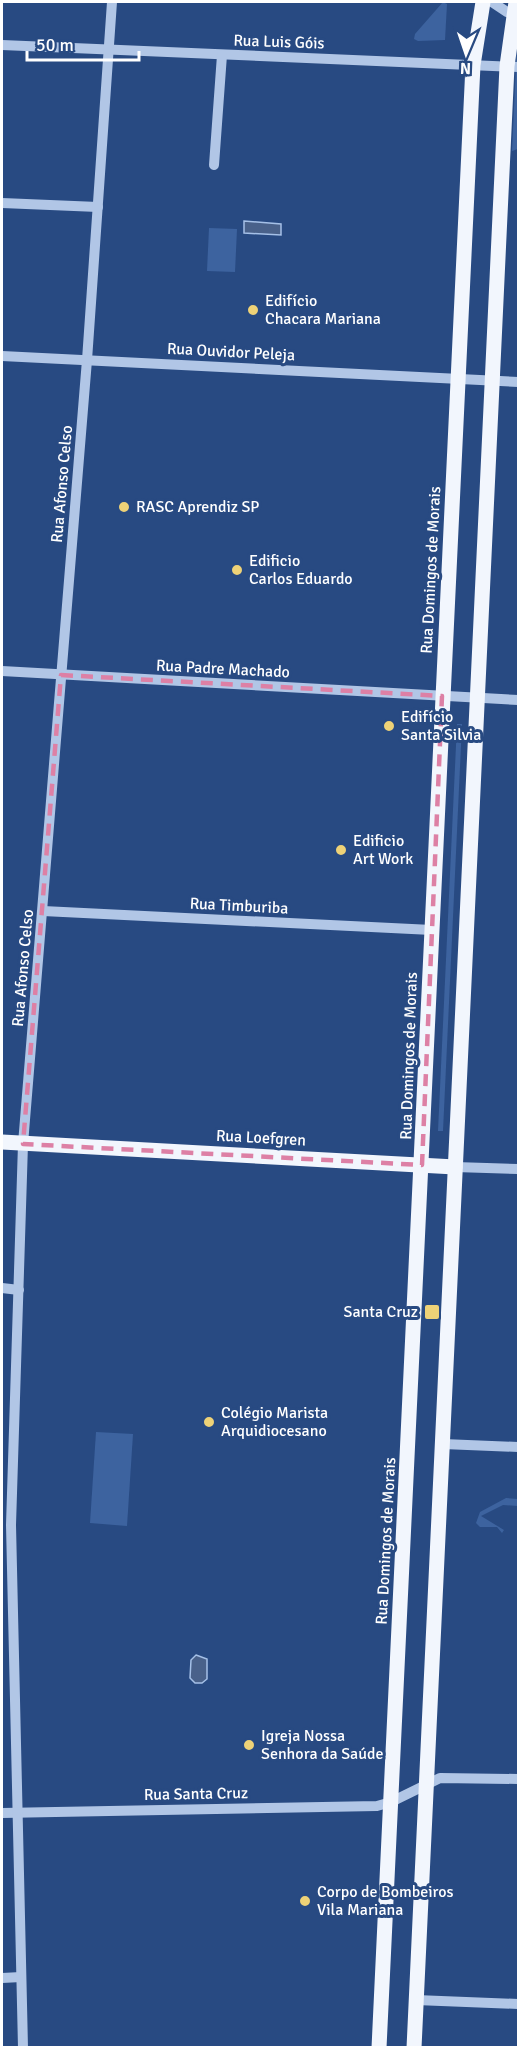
<svg xmlns="http://www.w3.org/2000/svg" width="520" height="2049" font-family="Signika,sans-serif">
  <style>
    .green { fill: #3d639f }
    .water { fill: #49618a; stroke: #a5c0e7; stroke-width: 1.5 }
    .lines { fill: none; stroke-linecap: round; stroke-linejoin: round }
    .minor { stroke: #b1c6e6; stroke-width: 10 }
    .major { stroke: #f2f6fd; stroke-width: 15 }
    .marked { fill: none; stroke: #dd80a5; stroke-width: 4.5; stroke-dasharray: 12 8; stroke-linejoin: round }
    .poi-dot { fill: #eed277; stroke: #284a82; stroke-width: 2 }
    .labels { text-anchor: middle; dominant-baseline: central; stroke-width: 6; stroke-linejoin: round; paint-order: stroke }
    .street-label { font-size: 16px; fill: #fff; stroke: #284a82 }
    .poi-label { font-size: 16px; fill: #fff; stroke: #284a82; text-anchor: start }
  </style>
  <rect width="100%" height="100%" fill="#284a82"/>
  <g class="green">
    <path d="M443,2l4,2 -2,36 -27,1 -4,-2 1,-5z"/>
    <path d="M518,23v126l-6,2z"/>
    <path d="M209,228l28,1 -2,43 -28,-1z"/>
    <path d="M457,724h5l-19,407h-5z"/>
    <path d="M96,1432l37,2 -6,92 -37,-3z"/>
    <path d="M506,1498l12,1v7l-15,-1 -22,11 23,14 -2,3 -5,-6h-17l-4,-4 4,-11z"/>
  </g>
  <g class="water">
    <path d="M244,221l37,3v11l-37,-2z"/>
    <path d="M196,1655l11,4v20l-5,4h-7l-5,-5 1,-18z"/>
  </g>
  <g class="lines">
    <g class="minor">
      <path d="M492,2l15,10 11,4"/>
      <path d="M2,45l516,22"/>
      <path d="M214,165l8,-110"/>
      <path d="M2,203l96,4"/>
      <path d="M2,356l516,26"/>
      <path d="M2,671l516,29"/>
      <path d="M43,911l389,19"/>
      <path d="M455,1167l63,2"/>
      <path d="M2,1288l17,2"/>
      <path d="M443,1444l75,3"/>
      <path d="M2,1813l375,-7 14,-4 49,-24 78,1"/>
      <path d="M2,1978l19,-1"/>
      <path d="M416,2000l102,4"/>
      <path d="M23,2048l-12,-523 12,-381 64,-784 25,-358"/>
    </g>
    <g class="major">
      <path d="M2,1142l453,25"/>
      <path d="M379,2048l94,-1983 10,-63"/>
      <path d="M414,2048l93,-1982 9,-64"/>
    </g>
  </g>
  <path class="marked" d="M61,675l381,21 -20,469 -399,-21z"/>
  <g class="poi-dot">
    <circle cx="253" cy="310" r="6"/>
    <circle cx="124" cy="507" r="6"/>
    <circle cx="237" cy="570" r="6"/>
    <circle cx="389" cy="726" r="6"/>
    <circle cx="341" cy="850" r="6"/>
    <rect x="424" y="1304" width="16" height="16" rx="3"/>
    <circle cx="209" cy="1422" r="6"/>
    <circle cx="249" cy="1745" r="6"/>
    <circle cx="305" cy="1901" r="6"/>
  </g>
  <g class="labels">
    <g class="street-label">
      <text transform="translate(279 42) rotate(2)">Rua Luis Góis</text>
      <text transform="translate(231 352) rotate(3)">Rua Ouvidor Peleja</text>
      <text transform="translate(62 484) rotate(-85)">Rua Afonso Celso</text>
      <text transform="translate(431 570) rotate(-87)">Rua Domingos de Morais</text>
      <text transform="translate(223 669) rotate(3)">Rua Padre Machado</text>
      <text transform="translate(239 906) rotate(3)">Rua Timburiba</text>
      <text transform="translate(23 968) rotate(-85)">Rua Afonso Celso</text>
      <text transform="translate(409 1056) rotate(-88)">Rua Domingos de Morais</text>
      <text transform="translate(261 1138) rotate(3)">Rua Loefgren</text>
      <text transform="translate(386 1541) rotate(-87)">Rua Domingos de Morais</text>
      <text transform="translate(196 1794) rotate(-1)">Rua Santa Cruz</text>
    </g>
    <g class="poi-label">
      <text x="265" y="301">Edifício<tspan x="265" dy="18">Chacara Mariana</tspan></text>
      <text x="136" y="507">RASC Aprendiz SP</text>
      <text x="249" y="561">Edificio<tspan x="249" dy="18">Carlos Eduardo</tspan></text>
      <text x="401" y="717">Edifício<tspan x="401" dy="18">Santa Silvia</tspan></text>
      <text x="353" y="841">Edificio<tspan x="353" dy="18">Art Work</tspan></text>
      <text x="418" y="1312" text-anchor="end">Santa Cruz</text>
      <text x="221" y="1413">Colégio Marista<tspan x="221" dy="18">Arquidiocesano</tspan></text>
      <text x="261" y="1736">Igreja Nossa<tspan x="261" dy="18">Senhora da Saúde</tspan></text>
      <text x="317" y="1892">Corpo de Bombeiros<tspan x="317" dy="18">Vila Mariana</tspan></text>
    </g>
  </g>
  <rect width="520" height="2049" fill="none" stroke="#ffffff" stroke-width="6"/>
  <g transform="translate(466 54) rotate(182)" stroke="#284a82" stroke-width="4.5" paint-order="stroke">
  <path d="M0-4.5L10 22L0 15L-10 22Z" fill="#ffffff"/>
  <text y="-9" font-size="16" font-weight="bold" text-anchor="middle" fill="#ffffff">N</text>
  </g>
  <path d="M27 51v9h112v-9" fill="none" stroke="#ffffff" stroke-width="3"/>
  <text x="36" y="51" font-size="18" fill="#ffffff" stroke="#284a82" stroke-width="4.5" paint-order="stroke">50 m</text>
</svg>
